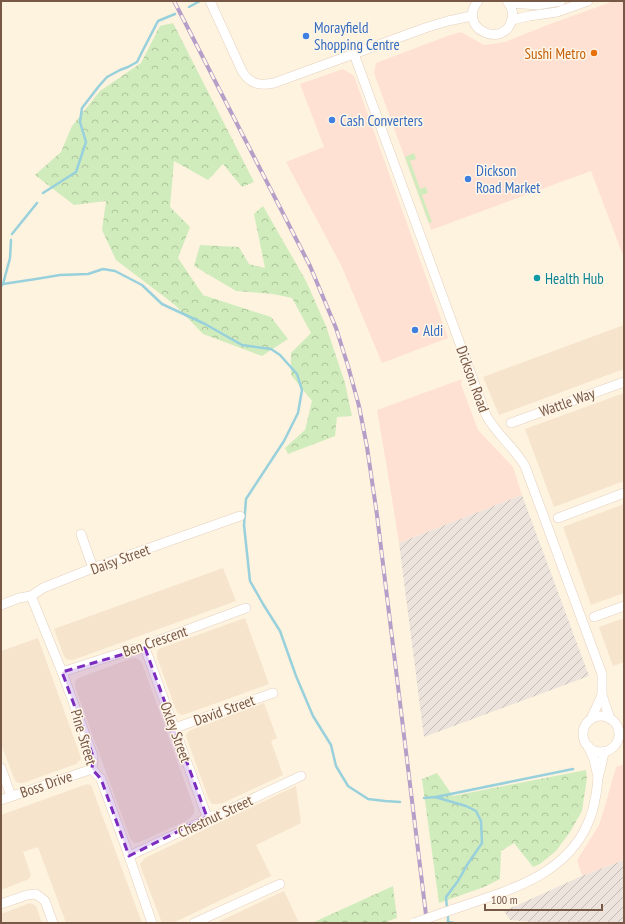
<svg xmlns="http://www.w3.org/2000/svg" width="625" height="924" font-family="'PT Sans Narrow',sans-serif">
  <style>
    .residential { fill: #f6e4cd }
    .commercial { fill: #ffe1d3 }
    .industrial { fill: url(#industrial-furrows) }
    .forest { fill: url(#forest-crowns) }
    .garden { fill: #d0ecbd }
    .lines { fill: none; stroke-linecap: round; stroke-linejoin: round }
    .stream { stroke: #98d0dc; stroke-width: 2.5 }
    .minor-casing { stroke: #e5d0be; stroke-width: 10 }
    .minor { stroke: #fff; stroke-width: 9 }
    .rail-casing { stroke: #b59ec8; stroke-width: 4 }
    .rail { stroke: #fff6e8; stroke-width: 2.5; stroke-dasharray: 8; stroke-linecap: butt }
    .minor-bridge-casing { stroke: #e5d0be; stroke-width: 10; stroke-linecap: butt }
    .minor-bridge { stroke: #fff; stroke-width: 9 }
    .marked { fill: #7b2cbf; fill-opacity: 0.2; stroke: #7b2cbf; stroke-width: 3; stroke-dasharray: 8 5; stroke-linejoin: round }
    .shop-dot { fill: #3f7fe0; stroke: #fff6e8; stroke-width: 1.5 }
    .food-dot { fill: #e8710a; stroke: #fff6e8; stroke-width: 1.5 }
    .culture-dot { fill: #0f9aa8; stroke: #fff6e8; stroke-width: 1.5 }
    .labels { text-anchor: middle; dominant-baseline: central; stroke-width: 3; stroke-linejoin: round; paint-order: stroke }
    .shop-label { font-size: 15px; fill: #366cbe; stroke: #fff6e8; text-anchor: start }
    .food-label { font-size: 15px; fill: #c56008; stroke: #fff6e8; text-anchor: end }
    .culture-label { font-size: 15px; fill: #0d838f; stroke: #fff6e8; text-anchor: start }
    .street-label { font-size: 15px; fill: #775745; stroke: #fff6e8 }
  </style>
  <defs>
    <pattern id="industrial-furrows" width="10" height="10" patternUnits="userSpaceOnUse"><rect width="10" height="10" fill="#ece4dc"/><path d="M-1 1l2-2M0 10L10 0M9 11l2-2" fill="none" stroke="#c4bcb4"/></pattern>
    <pattern id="forest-crowns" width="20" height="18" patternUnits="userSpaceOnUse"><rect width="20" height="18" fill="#d0ecbd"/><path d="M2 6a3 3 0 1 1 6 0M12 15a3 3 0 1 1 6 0" fill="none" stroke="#aec29b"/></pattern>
  </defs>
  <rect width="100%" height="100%" fill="#fef3df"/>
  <g class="residential">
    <path d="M624,325v44l-125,46 -16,-38z"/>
    <path d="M624,393v88l-70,26 -29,-78z"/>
    <path d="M624,504v89l-33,12 -28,-78z"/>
    <path d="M223,568l13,33 -163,59h-3l-4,-1 -2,-3 -10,-27z"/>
    <path d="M245,618l24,66 -83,30 -4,1 -4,-2 -2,-3 -19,-53v-4l1,-3 3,-2z"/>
    <path d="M624,618v44l-11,4 -14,-39z"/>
    <path d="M38,638l42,117 1,4 -5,5 -53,19h-4l-3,-1 -2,-4 -13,-34v-93z"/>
    <path d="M132,658h4l3,2 3,3 52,145v5l-3,4 -5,4 -46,21 -4,1 -3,-1 -3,-4 -55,-151v-4l1,-3 3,-2z"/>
    <path d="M264,703l13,35 -6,3 12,34 -60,28 -5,1h-6l-3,-4 -22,-61 -1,-4 2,-3 3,-2z"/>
    <path d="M87,784l4,1 51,138h-76l-28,-76 -15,5 8,23 -2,4 -28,11v-75z"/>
    <path d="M296,786l5,37 -45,22 15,31 -98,47h-11l-21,-55 -1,-4 5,-6z"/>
    <path d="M284,891l15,32h-83z"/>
    <path d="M30,903l6,3 6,17h-41v-9z"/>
  </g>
  <g class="commercial">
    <path d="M614,1h8l2,1v256l-33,-87 -160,59 -57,-157 2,-10 74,-28 11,-3 23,13 21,-3 45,-18z"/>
    <path d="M343,69l11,7 94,262 -66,25 -40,-96 -56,-105 38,-15 -24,-63z"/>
    <path d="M462,379l-1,5 17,46 35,37 9,28 -123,48 -12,-75 -10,-58z"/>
    <path d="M624,764v96l-42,16 -5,-16 9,-14 13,-21 6,-19 11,-39z"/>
  </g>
  <g class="industrial">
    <path d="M522,495l67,181 -165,61 -25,-194z"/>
    <path d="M624,860v63h-81l-33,-3 -6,-9 78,-35z"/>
  </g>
  <g class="forest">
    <path d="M173,23l81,159 -12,5 -19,-23 -15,16 -34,-19 -4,46 20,20 -12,31 25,37 68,22 17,22 -26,17 -59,-22 -28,-29 -59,-45 -14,-30 4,-29 -32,4 -39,-30 26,-23 11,-26 28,-35 41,-28 19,-37z"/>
    <path d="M263,206l43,75 20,45 19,57 7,33 -15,1 -2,19 -47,18 -3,-6 20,-18 7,-29 -21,-26v-22l20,-20 -19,-35 -19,-4 -37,-3 -42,-25 6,-21 39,2 10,17 16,4 -11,-54z"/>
    <path d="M586,770l1,8 -5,33 -12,21 -14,19 -16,13 -7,3 -19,-24 -13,8 -1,28 -16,8 -45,16 -17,-124 15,-6 16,23z"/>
    <path d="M393,886l4,32 -14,5h-71z"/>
  </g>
  <path class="garden" d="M414,153l2,6 -6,2 10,28 6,-2 2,6 -6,2 10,27 -3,1 -24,-66z"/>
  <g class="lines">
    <g class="stream">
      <path d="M189,7l11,-6"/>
      <path d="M43,193l33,-21 10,-30 -6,-20 2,-14 17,-22 8,-9 13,-7 8,-3 9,-5 6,-12 15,-29 17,-7"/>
      <path d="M12,234l25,-31"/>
      <path d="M3,284l7,-26 1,-18"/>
      <path d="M1,286l2,-2 33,-5 24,-4 28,-1 15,-5 12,2 27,14 20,19 43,20 37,21 29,4 9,6 17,19 5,16 -4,23 -14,28 -38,58 -2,26 6,56 13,23 17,27 16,45 17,40 18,29 5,21 12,20 20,13 17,2 15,1"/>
      <path d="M436,797l137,-28"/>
      <path d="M424,798l11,-1 31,9 10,5 5,10 1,22 -15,22 -9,16 -12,16 1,12"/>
      <path d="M448,914v8l6,1"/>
    </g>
    <defs>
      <g id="minor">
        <path d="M210,1l32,70c8,13 17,15 32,12l151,-55 23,-7 19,-4 6,-2"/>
        <path d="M478,1c-22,28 27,49 34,18 2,-7 -1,-13 -5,-18"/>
        <path d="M509,3l28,2 24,-4"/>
        <path d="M512,20l17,-4 28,-4 31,-11"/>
        <path d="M354,54l132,361c10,19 28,32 39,51l77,208v21l8,24"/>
        <path d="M511,423l113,-41"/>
        <path d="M558,518l66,-25"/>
        <path d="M81,534l12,34"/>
        <path d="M31,596l31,76 31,84 -1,13 9,10 28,77 23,67"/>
        <path d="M1,605l18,-7 12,-2 12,-8 50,-20 147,-52"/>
        <path d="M594,617l30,-11"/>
        <path d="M145,648l62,169"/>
        <path d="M62,672l71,-23 12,-1 12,-7 89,-33"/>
        <circle cx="601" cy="734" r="18"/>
        <path d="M591,719l11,-24"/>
        <path d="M175,728l98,-35"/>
        <path d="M588,746l6,13 4,18"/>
        <path d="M1,768l10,28"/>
        <path d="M1,800l91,-31"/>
        <path d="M129,856l70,-33 8,-6 11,-2 83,-39"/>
        <path d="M1,904l26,-9 9,-1 9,7 8,22"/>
        <path d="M451,910c51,-18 114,-32 137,-87 3,-7 6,-16 7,-24 2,-7 2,-14 3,-21 2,-9 5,-17 6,-27"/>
        <path d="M194,923l86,-39"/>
      </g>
    </defs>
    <use href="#minor" class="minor-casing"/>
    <use href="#minor" class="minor"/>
    <defs>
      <path id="rail" d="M174,1l136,265 26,62 12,38 11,40 8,41 10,68 50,408"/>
    </defs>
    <use href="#rail" class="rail-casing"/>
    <use href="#rail" class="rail"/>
    <defs>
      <path id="minor-bridge" d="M414,923l37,-13"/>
    </defs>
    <use href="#minor-bridge" class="minor-bridge-casing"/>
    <use href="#minor-bridge" class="minor-bridge"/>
  </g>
  <path class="marked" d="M145,648l62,169 -78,39 -28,-77 -9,-10 1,-13 -31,-84z"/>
  <g class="shop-dot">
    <circle cx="306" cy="36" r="4"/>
    <circle cx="332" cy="120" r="4"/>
    <circle cx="468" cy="179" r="4"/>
    <circle cx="415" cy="330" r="4"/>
  </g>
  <circle class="food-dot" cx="594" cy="53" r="4"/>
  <circle class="culture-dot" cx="537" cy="278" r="4"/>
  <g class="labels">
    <g class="shop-label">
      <text x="314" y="27">Morayfield<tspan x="314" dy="17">Shopping Centre</tspan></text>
      <text x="340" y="120">Cash Converters</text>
      <text x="476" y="170">Dickson<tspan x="476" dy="17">Road Market</tspan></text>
      <text x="423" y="330">Aldi</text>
    </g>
    <g class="food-label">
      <text x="586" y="53">Sushi Metro</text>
    </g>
    <g class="culture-label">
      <text x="545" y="278">Health Hub</text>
    </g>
    <g class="street-label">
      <text transform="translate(473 379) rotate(70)">Dickson Road</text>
      <text transform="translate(567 402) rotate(-20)">Wattle Way</text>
      <text transform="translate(120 559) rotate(-20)">Daisy Street</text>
      <text transform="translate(155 641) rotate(-19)">Ben Crescent</text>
      <text transform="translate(224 710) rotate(-20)">David Street</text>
      <text transform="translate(176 732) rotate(70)">Oxley Street</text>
      <text transform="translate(84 737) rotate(73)">Pine Street</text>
      <text transform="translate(46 784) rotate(-19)">Boss Drive</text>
      <text transform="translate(215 816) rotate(-25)">Chestnut Street</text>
    </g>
  </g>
  <rect width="625" height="924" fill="none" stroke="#775745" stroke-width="4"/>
  <path d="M485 904v6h117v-6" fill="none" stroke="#775745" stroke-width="2"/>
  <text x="491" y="904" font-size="12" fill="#775745" stroke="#fff6e8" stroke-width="3" paint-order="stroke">100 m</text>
</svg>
